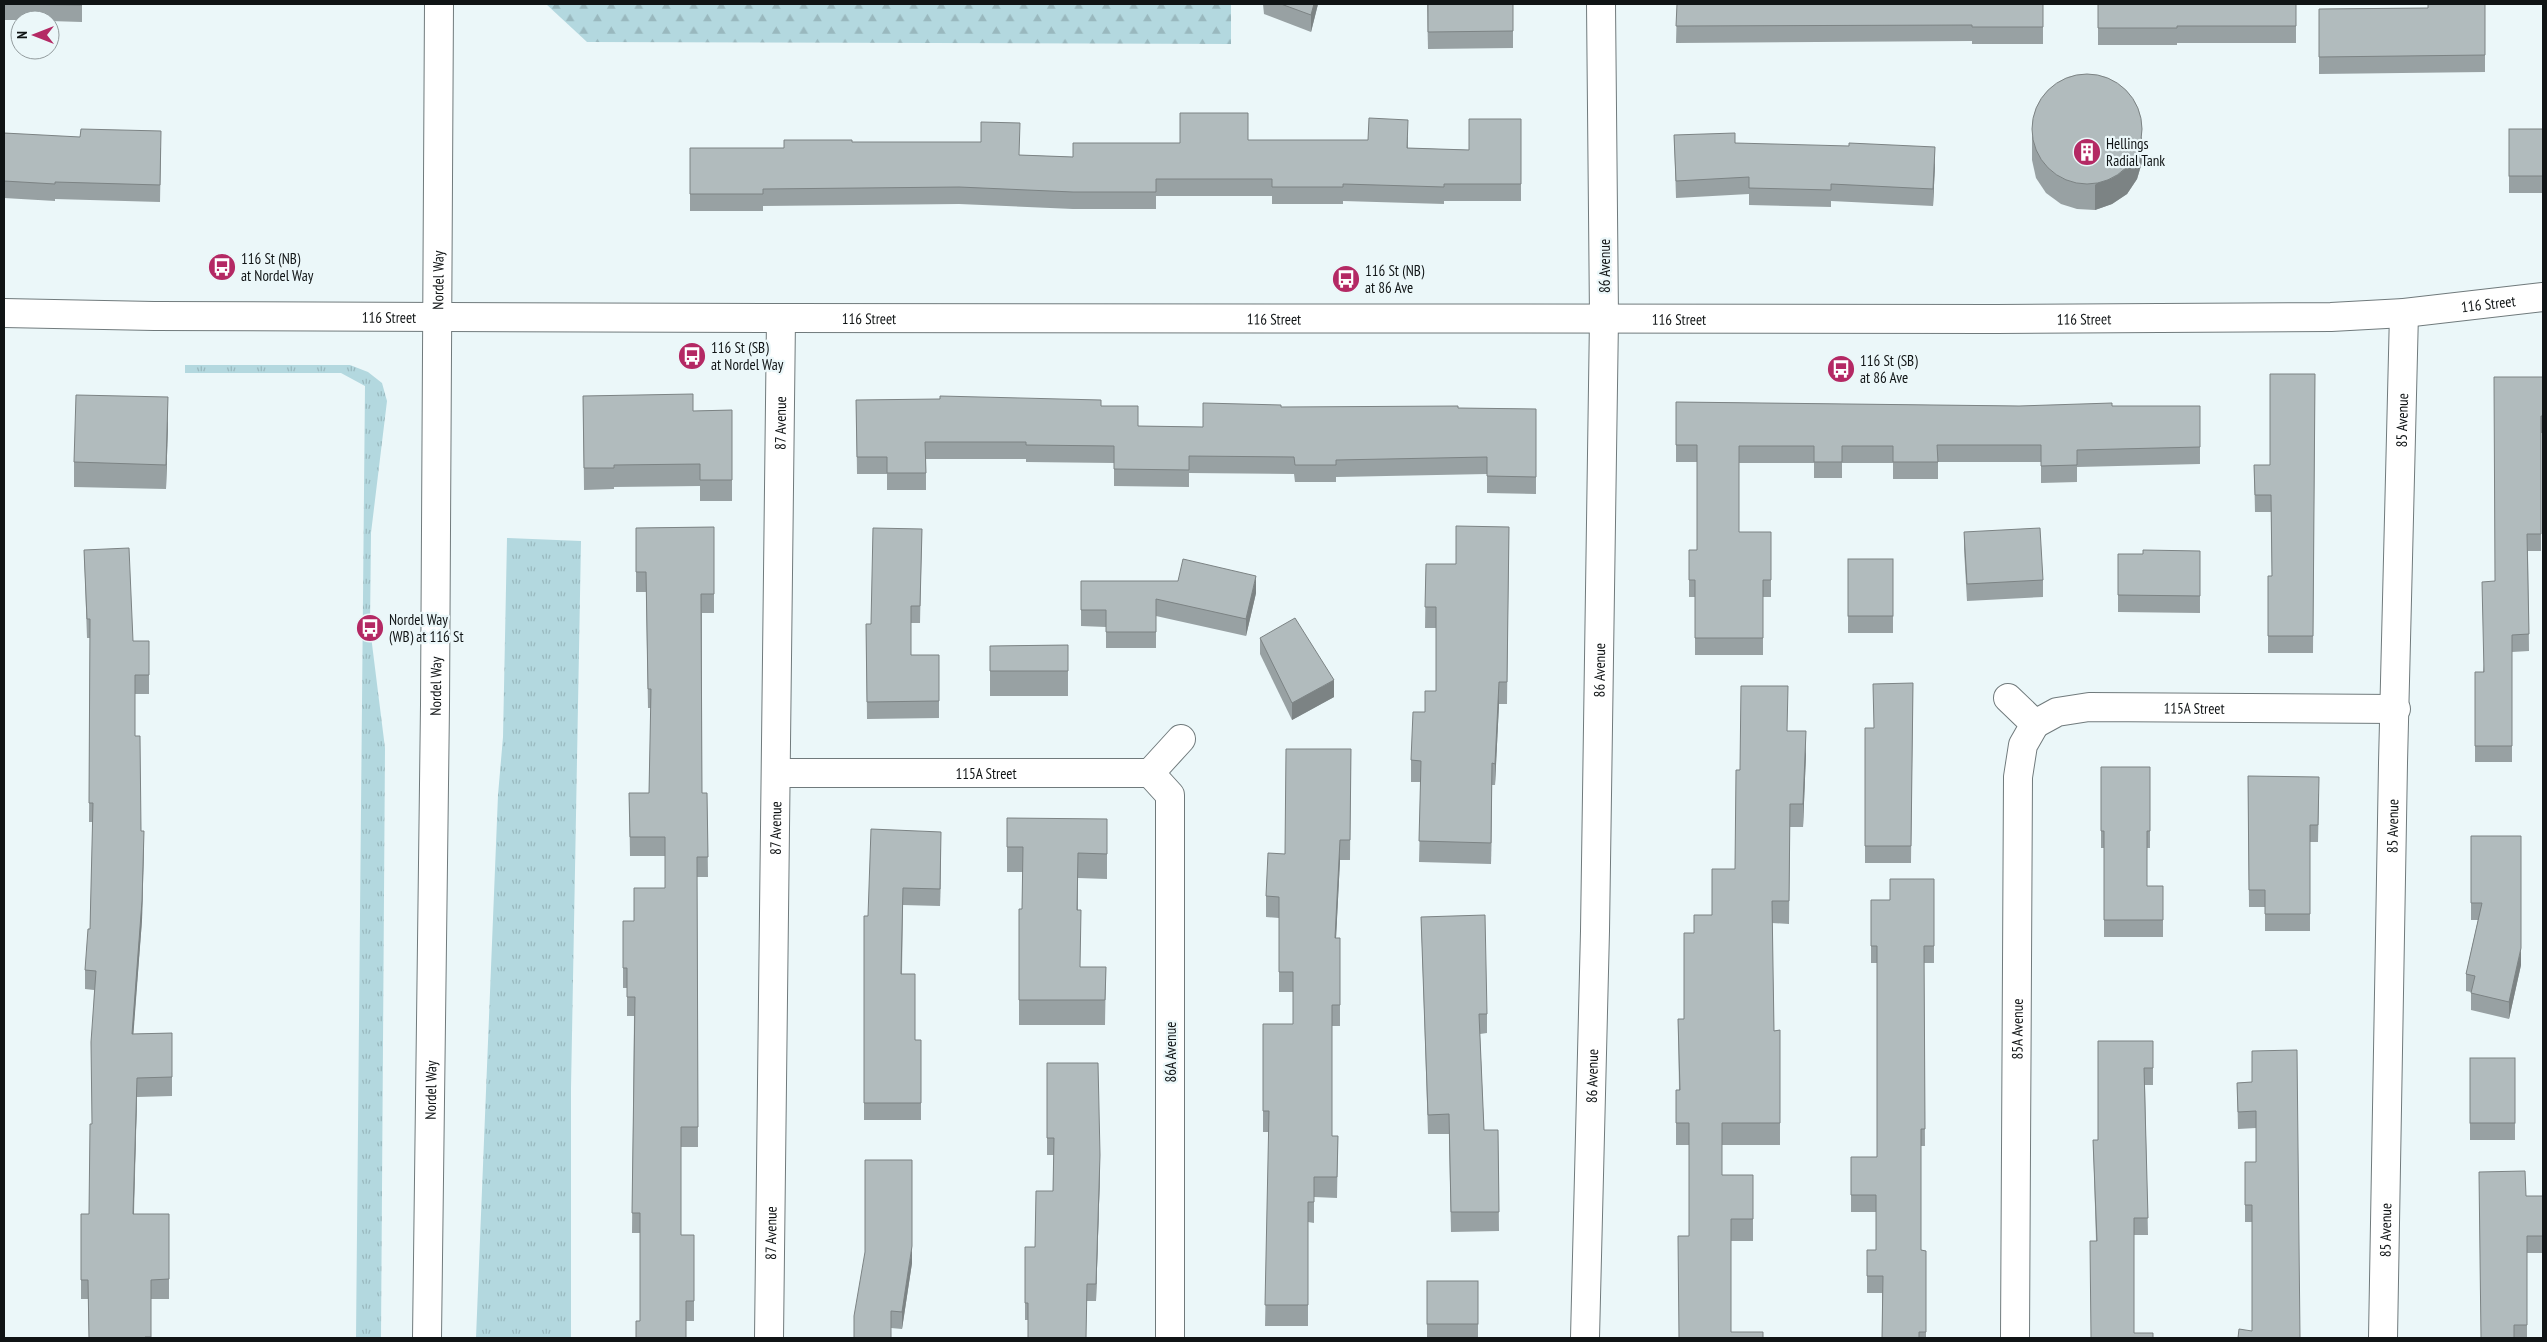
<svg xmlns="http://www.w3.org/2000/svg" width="2547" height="1342" font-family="'PT Sans Narrow',sans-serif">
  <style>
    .grass { fill: url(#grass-tufts) }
    .forest { fill: url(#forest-firs) }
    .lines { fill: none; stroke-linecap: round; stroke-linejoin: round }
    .minor-casing { stroke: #707a7c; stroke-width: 30 }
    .tertiary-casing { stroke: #707a7c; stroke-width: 30 }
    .secondary-casing { stroke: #707a7c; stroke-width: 30 }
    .minor { stroke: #fff; stroke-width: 28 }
    .tertiary { stroke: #fff; stroke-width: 28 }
    .secondary { stroke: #fff; stroke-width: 28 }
    .wall { fill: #98a1a3 }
    .shaded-wall { fill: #7c8384 }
    .building { fill: #b1bbbd; stroke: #7c8384 }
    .labels { text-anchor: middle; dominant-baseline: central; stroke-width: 4.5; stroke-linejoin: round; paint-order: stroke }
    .poi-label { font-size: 15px; fill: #101415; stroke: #ebf7f9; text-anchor: start }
    .street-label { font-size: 15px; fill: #101415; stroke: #ebf7f9 }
  </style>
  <defs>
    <pattern id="grass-tufts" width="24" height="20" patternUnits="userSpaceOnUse" patternTransform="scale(1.25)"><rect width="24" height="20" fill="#b3d8df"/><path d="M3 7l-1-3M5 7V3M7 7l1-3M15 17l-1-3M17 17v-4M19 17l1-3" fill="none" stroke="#99b8be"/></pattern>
    <pattern id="forest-firs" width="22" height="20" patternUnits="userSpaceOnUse" patternTransform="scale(1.25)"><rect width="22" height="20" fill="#b3d8df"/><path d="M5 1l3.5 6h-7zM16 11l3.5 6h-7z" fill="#99b8be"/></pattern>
  </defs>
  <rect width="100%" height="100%" fill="#ebf7f9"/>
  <g class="grass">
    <path d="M185,365h165l18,7 14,11 5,18 -16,132 -1,95 15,120 -4,590h-25l9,-952 -24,-13h-156z"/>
    <path d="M507,538l74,3 -10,548v249h-95l22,-543 5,-58z"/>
  </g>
  <path class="forest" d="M546,4h685v40l-644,-2z"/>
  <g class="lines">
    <defs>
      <g id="minor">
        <path id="s1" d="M2008,698l27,26 22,-12 32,-5 307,2"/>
        <path id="s2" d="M776,773h374l31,-34"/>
        <path d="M1150,773l20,22v543"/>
        <path id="s3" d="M769,1338l12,-1020"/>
        <path id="s4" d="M1585,1338l10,-407 9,-613 -3,-314"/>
        <path id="s5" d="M2015,1338l3,-561 5,-32 12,-21"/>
        <path id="s6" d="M2383,1338l10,-575 11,-450"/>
      </g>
      <g id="tertiary">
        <path id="s7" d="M4,313l150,3 627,2 1215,1 335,-2 73,-4 139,-16"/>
      </g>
      <g id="secondary">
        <path id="s8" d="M427,1338l8,-633 4,-701"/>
      </g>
    </defs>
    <use href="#minor" class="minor-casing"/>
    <use href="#tertiary" class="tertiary-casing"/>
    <use href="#secondary" class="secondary-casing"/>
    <use href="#minor" class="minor"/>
    <use href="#tertiary" class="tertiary"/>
    <use href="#secondary" class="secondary"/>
  </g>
  <g class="wall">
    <path d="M4,4h78v18l-32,-1v-1h-46z"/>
    <path d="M1263,4h55l-7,28 -47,-18z"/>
    <path d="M1427,4h86v44l-85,1z"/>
    <path d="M1677,4h366v40h-71v-3l-296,2z"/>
    <path d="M2098,4h198v39h-119v2h-79z"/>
    <path d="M2485,4v68l-166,2v-65l109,-1z"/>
    <path d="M1521,119v82h-77v3l-101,-3v3h-71v-8h-116v13h-83l-114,-5 -196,2v5h-73v-63h94l68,-6h129l38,13 54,2 107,-14 68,-3h120l40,-3v11l61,2z"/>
    <rect x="2509" y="129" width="34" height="64"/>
    <path d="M4,133l157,15 -1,54 -105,-3v2l-51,-3z"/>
    <path d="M1674,135l61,8 200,21 -2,42 -102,-5v6l-82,-2v-11l-73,4z"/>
    <path d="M2032,136l110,26 -5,17 -10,15 -15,10 -17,6 -18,-1 -16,-5 -15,-11 -10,-15 -4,-18z"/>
    <path d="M2315,374l-2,279h-45v-77h4l-1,-64h-16l-1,-47h16z"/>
    <path d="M2543,377v56h-2v118h-13l1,100 -17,1v110h-37v-90h8l12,-91z"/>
    <path d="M583,396l110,15 39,-1v91h-32v-15l-86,1v2l-30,1z"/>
    <path d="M856,400l245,6 37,20 65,1 78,-20 255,2v85l-49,-1v-19l-151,3v5h-41l-1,-8 -105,-1v14l-75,-1v-23l-88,-1v-3h-100v31h-39v-16h-30z"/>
    <path d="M1676,402l343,4h181v58l-123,3v15l-36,1v-21h-103v17h-45v-16h-51v15h-28v-15h-75v69h32v65h-8v58h-68v-58h-6v-47h8v-88h-21z"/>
    <path d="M168,422l-2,67 -92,-2v-25z"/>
    <path d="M714,527v86h-12v180h5l1,84h-11l1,270h-17v88h13v86h-54v-88h-8l2,-217h-7v-28h-4v-67h11l31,-33v-32h-35l-1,-63h20l2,-85h-3l-2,-116h-10v-64z"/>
    <path d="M1509,527l-2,177h-8l-4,81h-3l-1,79 -72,-2 2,-80h-10v-22l14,-48 11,-21v-63h-11l1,-64h30z"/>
    <path d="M922,529l-2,94h-9v32h28v63l-72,1 -1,-95h5z"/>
    <path d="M1964,532l79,48v17l-76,4 -3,-52z"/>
    <path d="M84,550l49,91 16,34v19h-14v42l6,95 3,19 -2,70 -9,114 39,-1v63l-35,1 -3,117h35v85h-18v39h-62l-1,-39h-7v-85h8l3,-90 2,-134 -9,-1v-19l5,-41 3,-107h-4l1,-184h-3z"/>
    <path d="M2200,551v62l-82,-1v-58h25z"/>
    <rect x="1848" y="559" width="45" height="74"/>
    <path d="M1081,581l175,12 -10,43 -90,-20v32h-50v-21l-25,-1z"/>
    <path d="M1260,638l74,59 -42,23 -32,-66z"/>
    <path d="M1068,645v51h-78v-50z"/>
    <path d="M1913,683l-2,180h-46v-135h9z"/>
    <path d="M1787,731l19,23 -3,73h-13l-1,97 -17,-1 2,108 6,-1v115h-58v30h31v66h-22l-52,97 10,-102v-91h-13v-55h3l-1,-71h6l10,-86 18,-18 23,-46 5,-99z"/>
    <path d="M1351,749l-1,111h-10l-4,78h4v88h-8v110h6l-1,62 -23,-1v26l-6,-1v104h-43l4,-194h-6v-108h30v-32h-14v-74l-13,-1v-21l19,-42z"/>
    <path d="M2101,767h49v81h-3v38h16v51h-59v-89h-3z"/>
    <path d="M2248,776l71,18 -1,48h-8v89h-45v-24h-16z"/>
    <path d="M1107,819v60l-29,-1v32l2,57h26l-1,58h-86v-116h3l1,-37h-16v-25z"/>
    <path d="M2471,836l50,129 -12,54 -38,-9v-18l-5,-1v-17l12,-54h-7z"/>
    <path d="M941,849l-1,57 -37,-1 -1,69 13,66h6v80h-57v-204h4z"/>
    <path d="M1934,879v84h-10l1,183h-4v104l5,1v87h-44v-45h-15v-43h9v-38h-25v-55h26v-194h-6v-63h19z"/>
    <path d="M1421,917l66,97v19l-7,1 4,96h14l1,101 -48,1 -2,-98h-21z"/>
    <path d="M2153,1041v44h-8l3,150h-14l-43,103 5,-97 -3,-101h5z"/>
    <path d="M2297,1050l-45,281v-109h-7v-60h11v-34l-18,1 -1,-46 15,-1z"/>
    <rect x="2470" y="1058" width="45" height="82"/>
    <path d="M1047,1063l53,109 -4,129h-9l-59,19h-3v-73h10l18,-56 1,-36h-7z"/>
    <path d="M2526,1196h17v57h-16v85h-46z"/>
    <path d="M865,1252l47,11 -10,66 -11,-1z"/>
    <rect x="1427" y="1281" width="51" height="57"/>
  </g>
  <g class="shaded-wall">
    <path d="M1314,4h4l-7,28v-17z"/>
    <path d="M2142,137v25l-5,17 -10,15 -15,10 -17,6v-25z"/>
    <path d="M1935,147v17l-2,42v-17z"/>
    <path d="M168,397v25l-2,67v-24z"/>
    <path d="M1256,576v17l-10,43v-17z"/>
    <path d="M1334,680v17l-42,23v-17z"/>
    <path d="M1499,682v22l-4,81v-21z"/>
    <path d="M1806,731v23l-3,73v-23z"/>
    <path d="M1492,763v22l-1,79v-21z"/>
    <path d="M144,831l-2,89 -10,133v-19z"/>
    <path d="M941,832v17l-1,57v-17z"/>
    <path d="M1340,840v20l-5,98v-20z"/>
    <path d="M2521,948v17l-12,54v-17z"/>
    <path d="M137,1078v19l-4,136v-19z"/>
    <path d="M1100,1155v17l-4,129v-17z"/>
    <path d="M912,1246v17l-10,66v-17z"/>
  </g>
  <g class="building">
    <path d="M4,4h78v1z"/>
    <path d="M1281,4h33l-3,11z"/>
    <path d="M1428,4h85v27l-85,1z"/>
    <path d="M1677,4h366v23h-71v-2l-296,1z"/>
    <path d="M2098,4h198v22h-119v2h-79z"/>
    <path d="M2428,4h57v51l-166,2v-48l109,-1z"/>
    <circle cx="2087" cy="129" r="55"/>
    <path d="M1180,113h68v27h120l1,-22 39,2 -1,28 62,2v-31h52v65h-77v3l-101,-3v3h-71v-8h-116v13h-83l-114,-5 -196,2v5h-73v-46h94v-8h68v2h129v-20l39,1 -1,32 54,2v-14h107z"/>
    <path d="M81,129l80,2 -1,54 -105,-3v2l-51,-3v-48l76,4z"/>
    <rect x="2509" y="129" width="34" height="47"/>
    <path d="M1735,133v10l114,3v-3l86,4 -2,42 -102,-5v6l-82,-2v-11l-73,4 -2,-46z"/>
    <path d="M2270,374h45l-2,262h-45v-60h4l-1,-81h-16l-1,-30h16z"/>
    <path d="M2494,377h49v39h-2v118h-14l2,100 -17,1v111h-37v-74h9l-2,-90 13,-1z"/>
    <path d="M693,394v17l39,-1v70h-32v-16l-86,1v3h-30l-1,-72z"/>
    <path d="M76,395l92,2 -2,68 -92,-3z"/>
    <path d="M940,396l161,4v6h37v20l65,1v-24l78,2v2l177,-1v2l78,1v68l-49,-1v-19l-151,3v5h-41l-1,-8 -105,-1v14l-75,-1v-23l-88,-1v-3h-101l1,31h-39v-16h-30l-1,-57 84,-1z"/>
    <path d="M1676,402l343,4 93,-3v3h88v41l-123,3v15l-36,1v-21h-104l1,17h-45v-16h-51v16h-28v-16h-75v86h32v48h-8v58h-68v-58h-6v-30h8v-105h-21z"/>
    <path d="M1456,526l53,1 -2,155h-8l-4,82 -3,-1 -1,80 -72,-2 2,-80 -10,-1 2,-48h12v-21h11v-84h-11l1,-43h30z"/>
    <path d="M714,527v67h-13l1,199h5l1,64h-11l1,270h-17v108h13v66h-8v37h-50v-17h4v-108h-8l3,-216h-8v-29h-4v-47h11v-33h31v-51h-35l-1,-44h20l2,-104h-3l-2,-117h-10v-44z"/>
    <path d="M873,528l49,1 -2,77h-9v49h28v46l-72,1 -1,-78h5z"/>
    <path d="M2040,528l3,52 -76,4 -3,-52z"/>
    <path d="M129,548l4,93h16v34h-14v61h5l1,95h3l-2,70 -10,133 40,-1v44l-35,1 -4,136h36v65l-18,1v57h-6v1h-56l-1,-58h-7v-66h8l1,-90h2l-1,-82 5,-71 -11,-1 3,-41h2l3,-126h-4l1,-184h-3l-3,-69z"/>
    <path d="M2143,550l57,1v45l-82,-1v-41h25z"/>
    <path d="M1183,559l73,17 -10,43 -90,-20v33h-50v-22h-25v-29h97z"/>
    <rect x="1848" y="559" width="45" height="57"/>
    <path d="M1295,618l39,62 -42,23 -32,-65z"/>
    <path d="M1068,645v26h-78v-25z"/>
    <path d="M1913,683l-2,163h-46v-118h9l-1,-44z"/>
    <path d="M1741,686h47l-1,45h19l-3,73h-13l-1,97h-17l2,130 6,-1v93h-58v52h31v44h-22v113h32v6h-84l-1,-102h11v-113h-13v-33h4l-2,-71h6v-86h10v-18h18v-46h23l1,-99h4z"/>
    <path d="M1286,749h65l-1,91h-10l-5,98h5v67h-8v131h6l-1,41h-23v25h-6v103h-43l4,-194h-6v-87h30v-52h-14v-75l-13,-1 2,-43 17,1z"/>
    <path d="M2101,767h49v64h-3v55h16v34h-59v-89h-3z"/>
    <path d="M2248,776l71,1 -1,48h-8v89h-45v-24h-16z"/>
    <path d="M1007,818l100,1v35l-29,-1 -1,57h4l-1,57h26l-1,33h-86v-91h3l1,-62h-16z"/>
    <path d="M871,829l70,3 -1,57 -37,-1 -2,86h14v66h6v63h-57v-187h4z"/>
    <path d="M2471,836h50v112l-12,54 -38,-9 4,-17 -9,-2 16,-71h-11z"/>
    <path d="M1890,879h44v67h-10l1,183h-4v121l5,1v81h-7v6h-37l1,-62h-16v-26h9v-55h-25v-38h26v-211h-6v-46h19z"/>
    <path d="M1485,915l2,99h-8l5,116h14l1,82h-48l-2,-98 -21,1 -7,-198z"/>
    <path d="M2098,1041h55v27h-9l4,150h-14v115h19v5h-62l-1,-97h7l-4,-101h5z"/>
    <path d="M2297,1050l3,288h-62l1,-9 13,2v-126h-7v-43h11v-51l-18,1 -1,-29 15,-1v-31z"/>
    <rect x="2470" y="1058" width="45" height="65"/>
    <path d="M1047,1063h51l2,92 -4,129h-9l-1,54h-58v-35h-3v-56h10l1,-56h17l1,-53h-7z"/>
    <path d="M865,1160h47v86l-10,66 -11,-1v27h-37v-22l11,-64z"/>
    <path d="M2525,1171l1,25h17v40h-16v89h-13v13h-33l-2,-166z"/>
    <rect x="1427" y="1281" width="51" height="43"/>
  </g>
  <defs>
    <symbol id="building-disc" viewBox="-11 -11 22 22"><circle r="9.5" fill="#b42964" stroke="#ebf7f9"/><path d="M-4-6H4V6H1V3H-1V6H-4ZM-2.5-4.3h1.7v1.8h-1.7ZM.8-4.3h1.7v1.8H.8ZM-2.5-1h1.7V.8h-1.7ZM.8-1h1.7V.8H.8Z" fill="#fff"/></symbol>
    <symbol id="bus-disc" viewBox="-11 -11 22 22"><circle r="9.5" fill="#b42964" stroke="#ebf7f9"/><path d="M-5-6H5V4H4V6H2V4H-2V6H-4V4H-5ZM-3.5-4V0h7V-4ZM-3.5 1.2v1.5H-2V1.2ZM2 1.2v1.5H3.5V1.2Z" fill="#fff"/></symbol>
  </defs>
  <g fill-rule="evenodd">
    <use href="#building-disc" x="2071" y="136" width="32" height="32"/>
    <use href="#bus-disc" x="206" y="251" width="32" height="32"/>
    <use href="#bus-disc" x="1330" y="263" width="32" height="32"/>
    <use href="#bus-disc" x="676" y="340" width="32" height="32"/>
    <use href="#bus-disc" x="1825" y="353" width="32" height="32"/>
    <use href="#bus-disc" x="354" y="612" width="32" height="32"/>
  </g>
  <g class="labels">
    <g class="poi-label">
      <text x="2106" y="143">Hellings<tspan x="2106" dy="17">Radial Tank</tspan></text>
      <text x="241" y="258">116 St (NB)<tspan x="241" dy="17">at Nordel Way</tspan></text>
      <text x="1365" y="270">116 St (NB)<tspan x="1365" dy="17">at 86 Ave</tspan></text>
      <text x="711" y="347">116 St (SB)<tspan x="711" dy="17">at Nordel Way</tspan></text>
      <text x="1860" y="360">116 St (SB)<tspan x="1860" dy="17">at 86 Ave</tspan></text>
      <text x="389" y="619">Nordel Way<tspan x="389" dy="17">(WB) at 116 St</tspan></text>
    </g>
    <g class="street-label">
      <text transform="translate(1604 266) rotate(-90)">86 Avenue</text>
      <text stroke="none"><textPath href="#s8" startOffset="1058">Nordel Way</textPath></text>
      <text stroke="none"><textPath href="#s7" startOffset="2485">116 Street</textPath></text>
      <text stroke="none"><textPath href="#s7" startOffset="385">116 Street</textPath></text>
      <text stroke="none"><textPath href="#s7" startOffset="865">116 Street</textPath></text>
      <text stroke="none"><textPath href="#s7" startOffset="1270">116 Street</textPath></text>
      <text stroke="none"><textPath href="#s7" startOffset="2080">116 Street</textPath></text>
      <text stroke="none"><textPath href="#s7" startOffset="1675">116 Street</textPath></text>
      <text stroke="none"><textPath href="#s6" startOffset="918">85 Avenue</textPath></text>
      <text stroke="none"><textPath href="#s3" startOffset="915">87 Avenue</textPath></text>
      <text stroke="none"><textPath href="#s4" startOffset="668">86 Avenue</textPath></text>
      <text stroke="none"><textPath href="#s8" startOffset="652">Nordel Way</textPath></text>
      <text stroke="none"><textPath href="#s1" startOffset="200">115A Street</textPath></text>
      <text stroke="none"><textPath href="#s2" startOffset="210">115A Street</textPath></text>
      <text stroke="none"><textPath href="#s6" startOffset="512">85 Avenue</textPath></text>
      <text stroke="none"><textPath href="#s3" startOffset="510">87 Avenue</textPath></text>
      <text stroke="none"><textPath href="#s5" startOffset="309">85A Avenue</textPath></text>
      <text transform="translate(1170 1052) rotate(-90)">86A Avenue</text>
      <text stroke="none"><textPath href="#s4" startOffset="262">86 Avenue</textPath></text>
      <text stroke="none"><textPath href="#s8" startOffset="248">Nordel Way</textPath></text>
      <text stroke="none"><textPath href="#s6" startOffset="108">85 Avenue</textPath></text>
      <text stroke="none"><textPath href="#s3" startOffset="105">87 Avenue</textPath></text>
    </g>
  </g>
  <rect width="2547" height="1342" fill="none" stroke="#101415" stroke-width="10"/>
  <g transform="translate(35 35) rotate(270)"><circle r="24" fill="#ebf7f9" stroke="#939c9e"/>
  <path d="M0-4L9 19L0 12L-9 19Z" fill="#b42964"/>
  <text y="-8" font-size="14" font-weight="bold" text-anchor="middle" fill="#101415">N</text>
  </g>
</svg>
